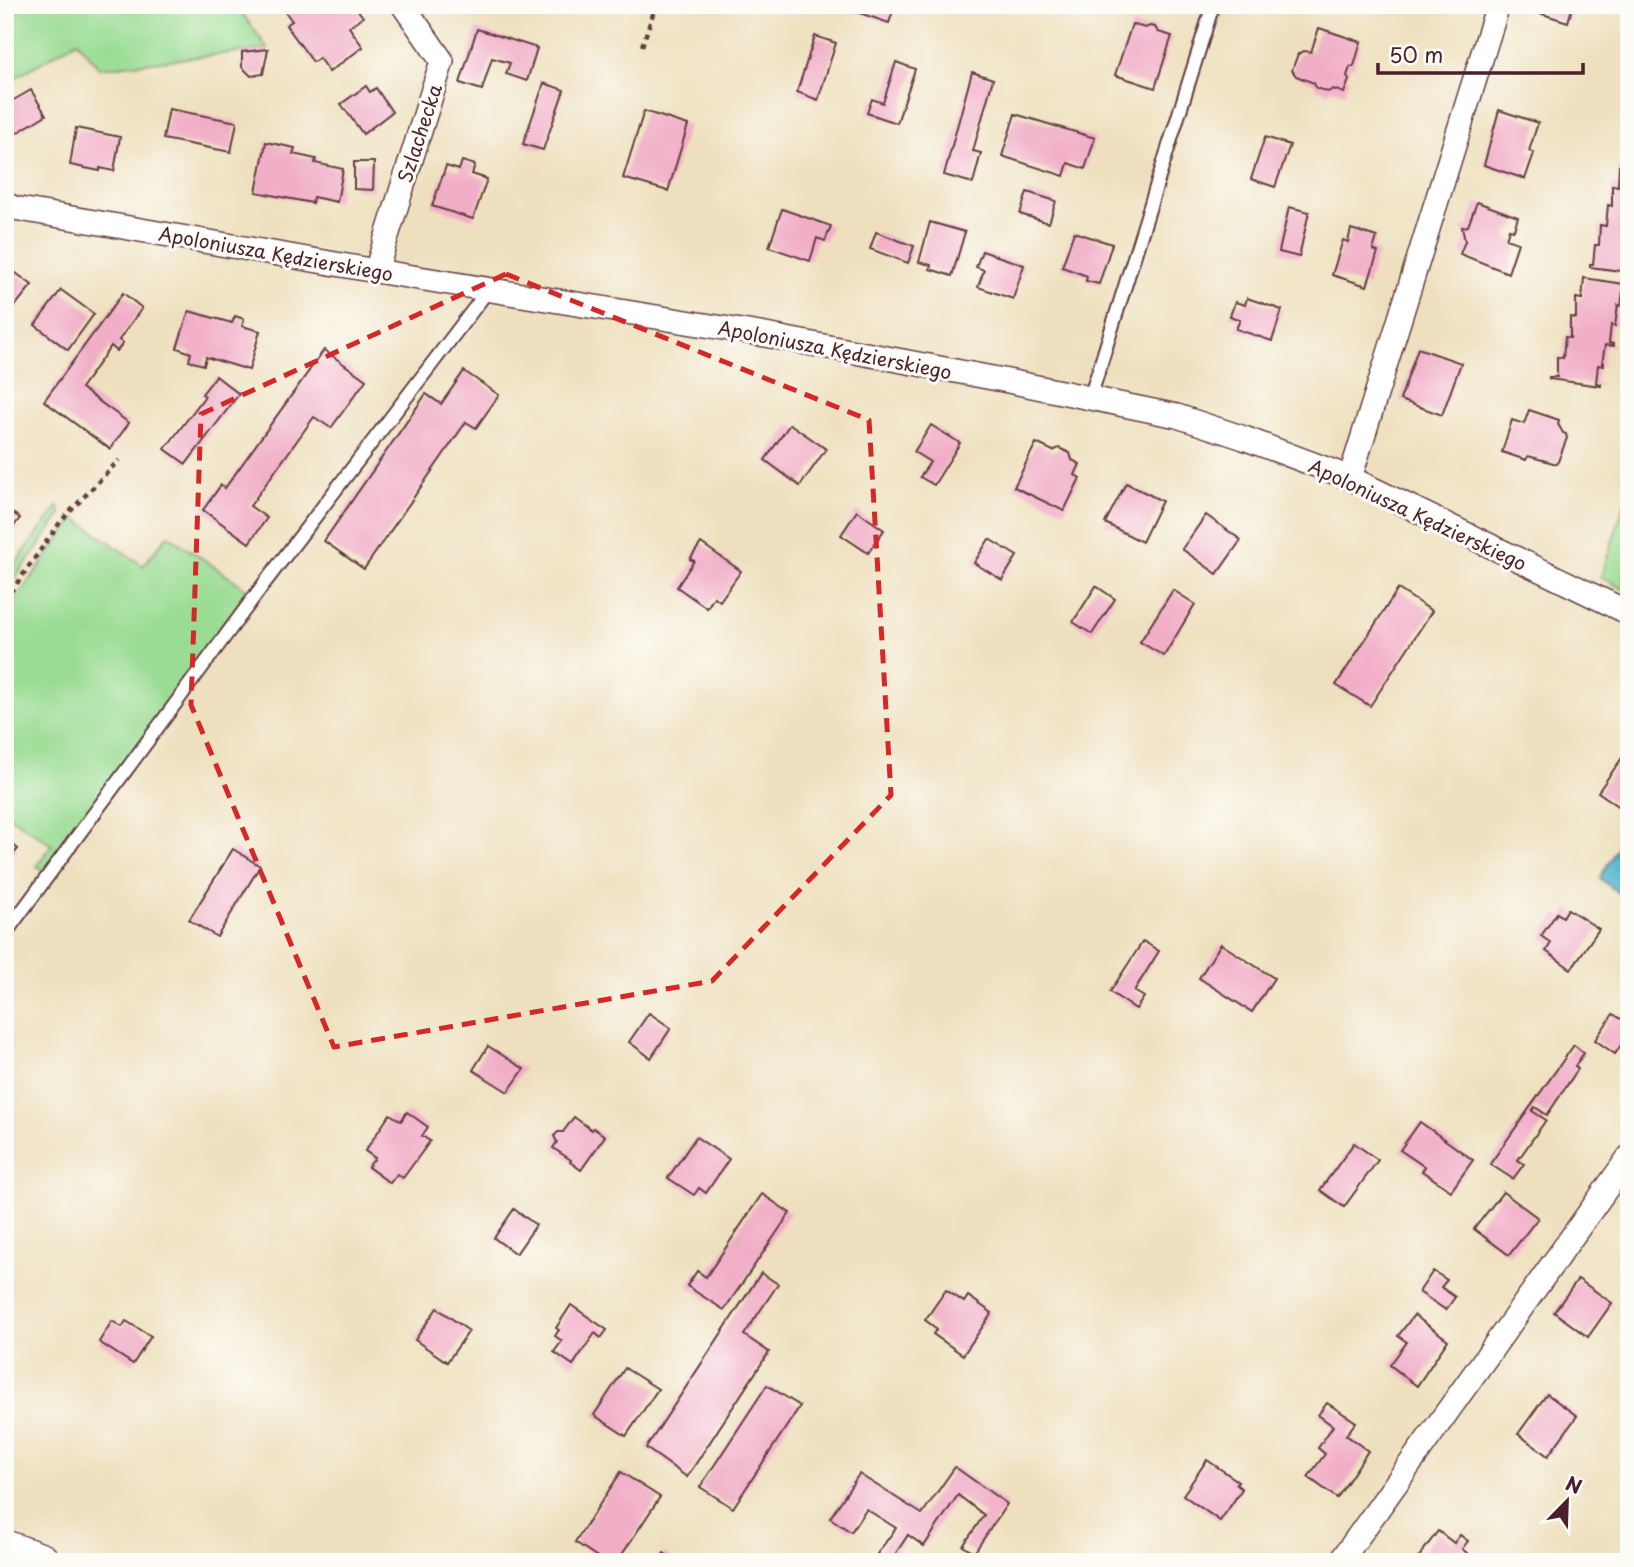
<svg xmlns="http://www.w3.org/2000/svg" width="1634" height="1567" font-family="'Playpen Sans',sans-serif">
  <style>
    .green { fill: #9adc93; stroke: #727e5f; stroke-width: 2 }
    .water { fill: #4fb4ce; stroke: #4c6a7c; stroke-width: 2 }
    .building { fill: #f1aec7 }
    .lines { fill: none; stroke-linecap: round; stroke-linejoin: round }
    .lane-casing { stroke: #633c41; stroke-width: 16 }
    .street-casing { stroke: #633c41; stroke-width: 26 }
    .primary-casing { stroke: #633c41; stroke-width: 40 }
    .path { stroke: #633c41; stroke-width: 4.5; stroke-dasharray: 5 5; stroke-linecap: butt }
    .lane { stroke: #fff; stroke-width: 12 }
    .street { stroke: #fff; stroke-width: 23 }
    .primary { stroke: #fff; stroke-width: 37 }
    .marked { fill: none; stroke: #d62828; stroke-width: 5; stroke-dasharray: 14 9; stroke-linejoin: round }
    .labels { text-anchor: middle; dominant-baseline: central; stroke-width: 6; stroke-linejoin: round; paint-order: stroke }
    .street-label { font-size: 19px; fill: #4a1f2b; stroke: #fdfcf7 }
  </style>
  <rect width="100%" height="100%" fill="#fdfcf7"/>
  <filter id="ink" filterUnits="userSpaceOnUse"><feTurbulence type="fractalNoise" baseFrequency=".0143" numOctaves="2"/><feDisplacementMap in="SourceGraphic" scale="14" xChannelSelector="R" yChannelSelector="G"/><feConvolveMatrix kernelMatrix="1 2 1 2 8 2 1 2 1" color-interpolation-filters="sRGB"/></filter>
  <filter id="wash" filterUnits="userSpaceOnUse"><feTurbulence type="fractalNoise" baseFrequency=".00686" numOctaves="4" result="noise"/><feDisplacementMap in="SourceGraphic" scale="28" xChannelSelector="R" yChannelSelector="G"/><feGaussianBlur stdDeviation="1.57" result="paint"/><feColorMatrix in="noise" values="0 0 0 0 0 0 0 0 0 0 0 0 0 0 0 0 0 1.4 0 .05"/><feComposite in="paint" operator="in"/></filter>
  <g filter="url(#wash)">
    <rect width="100%" height="100%" fill="#eee0be"/>
    <g class="green">
      <path d="M5,5h231l32,44 -169,19 -22,-27 -72,43z"/>
      <path d="M1629,490v102l-28,-15z"/>
      <path d="M58,506l3,8 -56,78v-14z"/>
      <path d="M75,518l68,48 25,-31 83,57 -206,279 -8,-5 15,-21 -47,-32v-199z"/>
    </g>
    <path class="water" d="M1629,827v75l-29,-24z"/>
    <g id="blocks">
      <g class="building">
        <path d="M284,5h70l9,12 -14,10 14,20 -34,25 -10,-14 -6,4 -27,-37 6,-4 -10,-14z"/>
        <path d="M836,5h59l-6,18z"/>
        <path d="M1541,5h32l-5,17 -29,-9z"/>
        <path d="M1132,24l13,4 5,-2 5,1 3,5 14,4 -17,52 -40,-13z"/>
        <path d="M1319,28l42,14 -7,24 -4,1 -3,9 2,4 -5,13 -11,-4 -5,3 -12,-4 -2,-5 -18,-7 -4,-6 6,-16 6,-3 7,1z"/>
        <path d="M477,29l60,19 -10,33 -21,-7 4,-11 -18,-5 -10,32 -22,-7z"/>
        <path d="M815,36l21,7 -18,57 -21,-8z"/>
        <path d="M268,49l-5,25 -12,2 -9,-9v-15z"/>
        <path d="M896,62l19,7 -18,54 -30,-10 5,-14 11,4z"/>
        <path d="M972,72l21,7 -20,72 8,2 -8,30 -29,-8z"/>
        <path d="M544,83l20,7 -21,60 -20,-6z"/>
        <path d="M366,86l4,6 6,-4 16,24 -29,22 -22,-30z"/>
        <path d="M31,90l15,25 -36,22 -5,-8v-24z"/>
        <path d="M169,109l68,13 -6,30 -68,-13z"/>
        <path d="M1499,110l39,13 -9,28 5,2 -9,26 -41,-14z"/>
        <path d="M644,111l44,14 -20,66 -45,-13z"/>
        <path d="M1015,114l80,24 -10,31 -17,-6 -4,13 -62,-20z"/>
        <path d="M76,128l44,9 -6,34 -14,-3v3l-30,-6z"/>
        <path d="M1265,137l25,8 -15,42 -24,-8z"/>
        <path d="M266,142l29,6 -2,6 23,5 -1,4 28,6 -6,33 -24,-5 -1,6 -56,-11z"/>
        <path d="M462,161l13,4 -3,9 15,5 -14,40 -41,-13 14,-40 13,4z"/>
        <path d="M354,162h20l-1,28 -19,-1z"/>
        <path d="M1619,165l10,2v105l-39,-5v-3h3l2,-19h4l1,-20 6,1 2,-21 4,1v-21l6,1z"/>
        <path d="M1027,192l29,9 -7,22 -29,-9z"/>
        <path d="M1477,202l41,15 -4,13 -5,-1 -3,10 12,4 -10,30 -48,-19 5,-13 -3,-14 6,-1z"/>
        <path d="M1289,207l20,5 -10,45 -20,-5z"/>
        <path d="M782,209l49,17 -6,15 -8,-3 -7,23 -41,-14z"/>
        <path d="M930,222l35,10 -13,44 -22,-7 1,-4 -12,-3z"/>
        <path d="M1351,229l26,8 -4,13 5,2 -11,34 -35,-11 11,-35 5,2z"/>
        <path d="M876,232l38,14 -6,17 -38,-14z"/>
        <path d="M1074,232l38,12 -13,40 -13,-3 1,-5 -25,-9z"/>
        <path d="M982,251l42,14 -11,34 -35,-12 6,-17 -8,-3z"/>
        <path d="M5,265l27,20 -25,31 -2,-1z"/>
        <path d="M1584,278l40,6 -3,22 -3,-1 -3,21 -4,-1 -2,18 5,1v2l-9,-1 -3,18h2v3l-6,-1 -2,18 5,1v2l-52,-7v-2h8v-20l6,1 2,-21 5,1v-21l6,1v-20l6,1z"/>
        <path d="M61,290l33,24 -26,36 -33,-25z"/>
        <path d="M123,293l19,15 -23,32 4,3 -6,8 -6,-5 -30,42 48,35 -19,26 -66,-48z"/>
        <path d="M1247,298l35,12 -10,31 -36,-12 4,-9 -10,-4 5,-14 10,3z"/>
        <path d="M189,311l43,12 3,-7 9,3 -2,7 18,5 -11,39 -43,-13 -2,8 -15,-4 2,-8 -14,-5z"/>
        <path d="M1418,348l43,15 -19,52 -42,-15z"/>
        <path d="M324,350l42,30 -35,48 -17,-11 -64,89 17,12 -18,25 -46,-33 18,-25 4,3z"/>
        <path d="M464,371l35,24 -23,33 -10,-6 -102,147 -40,-28 102,-147 15,10z"/>
        <path d="M216,376l23,18 -53,70 -21,-15 40,-53 -3,-2z"/>
        <path d="M1529,410l30,10 -1,4 5,9 3,1 1,4 -10,26 -29,-8 -2,4 -24,-8 10,-32 12,4z"/>
        <path d="M790,424l36,25 -26,37 -35,-26z"/>
        <path d="M931,425l29,18 -26,42 -14,-8 10,-15 -16,-10z"/>
        <path d="M1036,443l17,8 6,-3 11,5 2,7 8,4 -5,11 5,3 -16,33 -50,-24z"/>
        <path d="M1126,483l36,18 -20,41 -37,-19z"/>
        <path d="M5,508l15,10 -15,20z"/>
        <path d="M857,511l27,19 -16,23 -27,-18z"/>
        <path d="M1206,515l35,25 -24,34 -35,-25z"/>
        <path d="M989,539l28,17 -15,24 -28,-17z"/>
        <path d="M701,543l40,28 -21,30 -6,-4 -7,11 -30,-21 17,-26 -4,-2z"/>
        <path d="M1096,586l19,13 -23,35 -19,-12z"/>
        <path d="M1398,589l34,22 -62,95 -34,-21z"/>
        <path d="M1173,590l22,14 -31,52 -24,-14z"/>
        <path d="M1629,748v46l-9,13 -22,-15z"/>
        <path d="M5,839l13,10 -13,15z"/>
        <path d="M233,849l27,17 -43,71 -28,-17z"/>
        <path d="M1568,909l31,20 -28,40 -25,-18 5,-8 -10,-7 16,-23 6,4z"/>
        <path d="M1143,941l16,10 -25,40 10,6 -8,12 -26,-17z"/>
        <path d="M1221,944l53,34 -22,34 -53,-34z"/>
        <path d="M649,1013l22,15 -20,30 -22,-16z"/>
        <path d="M1613,1014l16,10v9l-14,21 -20,-14z"/>
        <path d="M1574,1045l10,8 -9,13 3,3 -31,46 -12,-8 -3,4 14,9 -28,40 6,4 -11,15 -23,-15z"/>
        <path d="M488,1046l36,23 -16,23 -35,-22z"/>
        <path d="M407,1112l21,15 -6,9 8,5 -27,37 -6,-4 -7,9 -22,-16 7,-9 -10,-7 25,-37 11,7z"/>
        <path d="M574,1117l18,13 1,-2 12,8 -24,34 -11,-8 1,-2 -18,-12 4,-6 -3,-6 4,-4h5z"/>
        <path d="M1420,1122l53,38 -22,31 -29,-20 3,-4 -25,-17z"/>
        <path d="M696,1137l33,22 -23,34 -7,-5 -5,7 -26,-17z"/>
        <path d="M1354,1143l24,17 -34,47 -24,-17z"/>
        <path d="M1503,1192l35,26 -29,37 -35,-26z"/>
        <path d="M762,1194l28,19 -66,97 -37,-24 10,-15 9,6z"/>
        <path d="M514,1209l22,16 -20,29 -22,-16z"/>
        <path d="M1433,1271l14,9 -6,7 14,10 -9,13 -27,-18z"/>
        <path d="M761,1273l17,11 -34,51 25,17 -82,125 -41,-29z"/>
        <path d="M1578,1279l34,24 -24,34 -34,-25z"/>
        <path d="M946,1290l18,12 4,-6 24,17 -29,42 -30,-21 4,-5 -12,-9z"/>
        <path d="M571,1305l36,25 -6,8 -6,-5 -22,32 -19,-13 8,-11 -7,-5 4,-6 -3,-2z"/>
        <path d="M437,1308l32,23 -22,31 -32,-22z"/>
        <path d="M1414,1315l34,25 -31,46 -27,-21 17,-23 -9,-6z"/>
        <path d="M112,1321l10,6 4,-6 25,15 -18,28 -34,-22z"/>
        <path d="M625,1368l33,21 -32,47 -32,-21z"/>
        <path d="M767,1385l33,21 -67,102 -33,-21z"/>
        <path d="M1547,1394l30,22 -29,40 -30,-22z"/>
        <path d="M1327,1403l29,19 -10,13 22,16 -31,47 -29,-21 17,-23 -7,-6 15,-22 -15,-11z"/>
        <path d="M1207,1460l31,21 -2,3 6,5 -22,32 -37,-26z"/>
        <path d="M955,1467l52,37 -33,49 -11,-7 21,-31 -26,-20 -34,51 -16,-11 -18,27 -13,-8 19,-26 -30,-19 -15,23 -21,-14 29,-44 63,40z"/>
        <path d="M621,1472l39,25 -43,65h-12l-30,-20z"/>
        <path d="M1438,1531l16,12 6,-8 8,6 -6,8 10,8 -3,5h-54z"/>
        <path d="M664,1553l13,9h-19z"/>
      </g>
    </g>
  </g>
  <g filter="url(#ink)">
    <use href="#blocks" fill-opacity="0" stroke="#633c41" stroke-width="2"/>
    <g class="lines">
      <defs>
        <g id="lane">
          <path d="M1090,398l123,-393"/>
          <path d="M5,934l258,-349 226,-296"/>
        </g>
        <g id="street">
          <path d="M5,204l9,4 362,63 384,63 248,47 169,35 67,22 106,40 279,135"/>
          <path d="M376,271l66,-210 -39,-56"/>
          <path d="M1350,478l148,-473"/>
          <path d="M1340,1562l289,-405"/>
        </g>
        <path id="primary" d="M5,1549l36,13"/>
      </defs>
      <use href="#lane" class="lane-casing"/>
      <use href="#street" class="street-casing"/>
      <use href="#primary" class="primary-casing"/>
      <g class="path">
        <path d="M642,46l14,-41"/>
        <path d="M5,600l56,-79 58,-61"/>
      </g>
      <use href="#lane" class="lane"/>
      <use href="#street" class="street"/>
      <use href="#primary" class="primary"/>
    </g>
  </g>
  <path class="marked" d="M506,274l363,146 22,375 -179,186 -378,66 -143,-342 10,-291z"/>
  <g class="labels">
    <g class="street-label">
      <text transform="translate(419 133) rotate(-72)">Szlachecka</text>
      <text transform="translate(276 253) rotate(10)">Apoloniusza Kędzierskiego</text>
      <text transform="translate(835 349) rotate(11)">Apoloniusza Kędzierskiego</text>
      <text transform="translate(1418 514) rotate(25)">Apoloniusza Kędzierskiego</text>
    </g>
  </g>
  <rect width="1634" height="1567" fill="none" stroke="#fdfcf7" stroke-width="28"/>
  <g transform="translate(1567 1501) rotate(23)" stroke="#fdfcf7" stroke-width="5" paint-order="stroke">
  <path d="M0-5L12 26L0 18L-12 26Z" fill="#4a1f2b"/>
  <text y="-10" font-size="19" font-weight="bold" text-anchor="middle" fill="#4a1f2b">N</text>
  </g>
  <path d="M1378 63v10h205v-10" fill="none" stroke="#4a1f2b" stroke-width="3.5"/>
  <text x="1389" y="63" font-size="21" fill="#4a1f2b" stroke="#fdfcf7" stroke-width="5" paint-order="stroke">50 m</text>
</svg>
